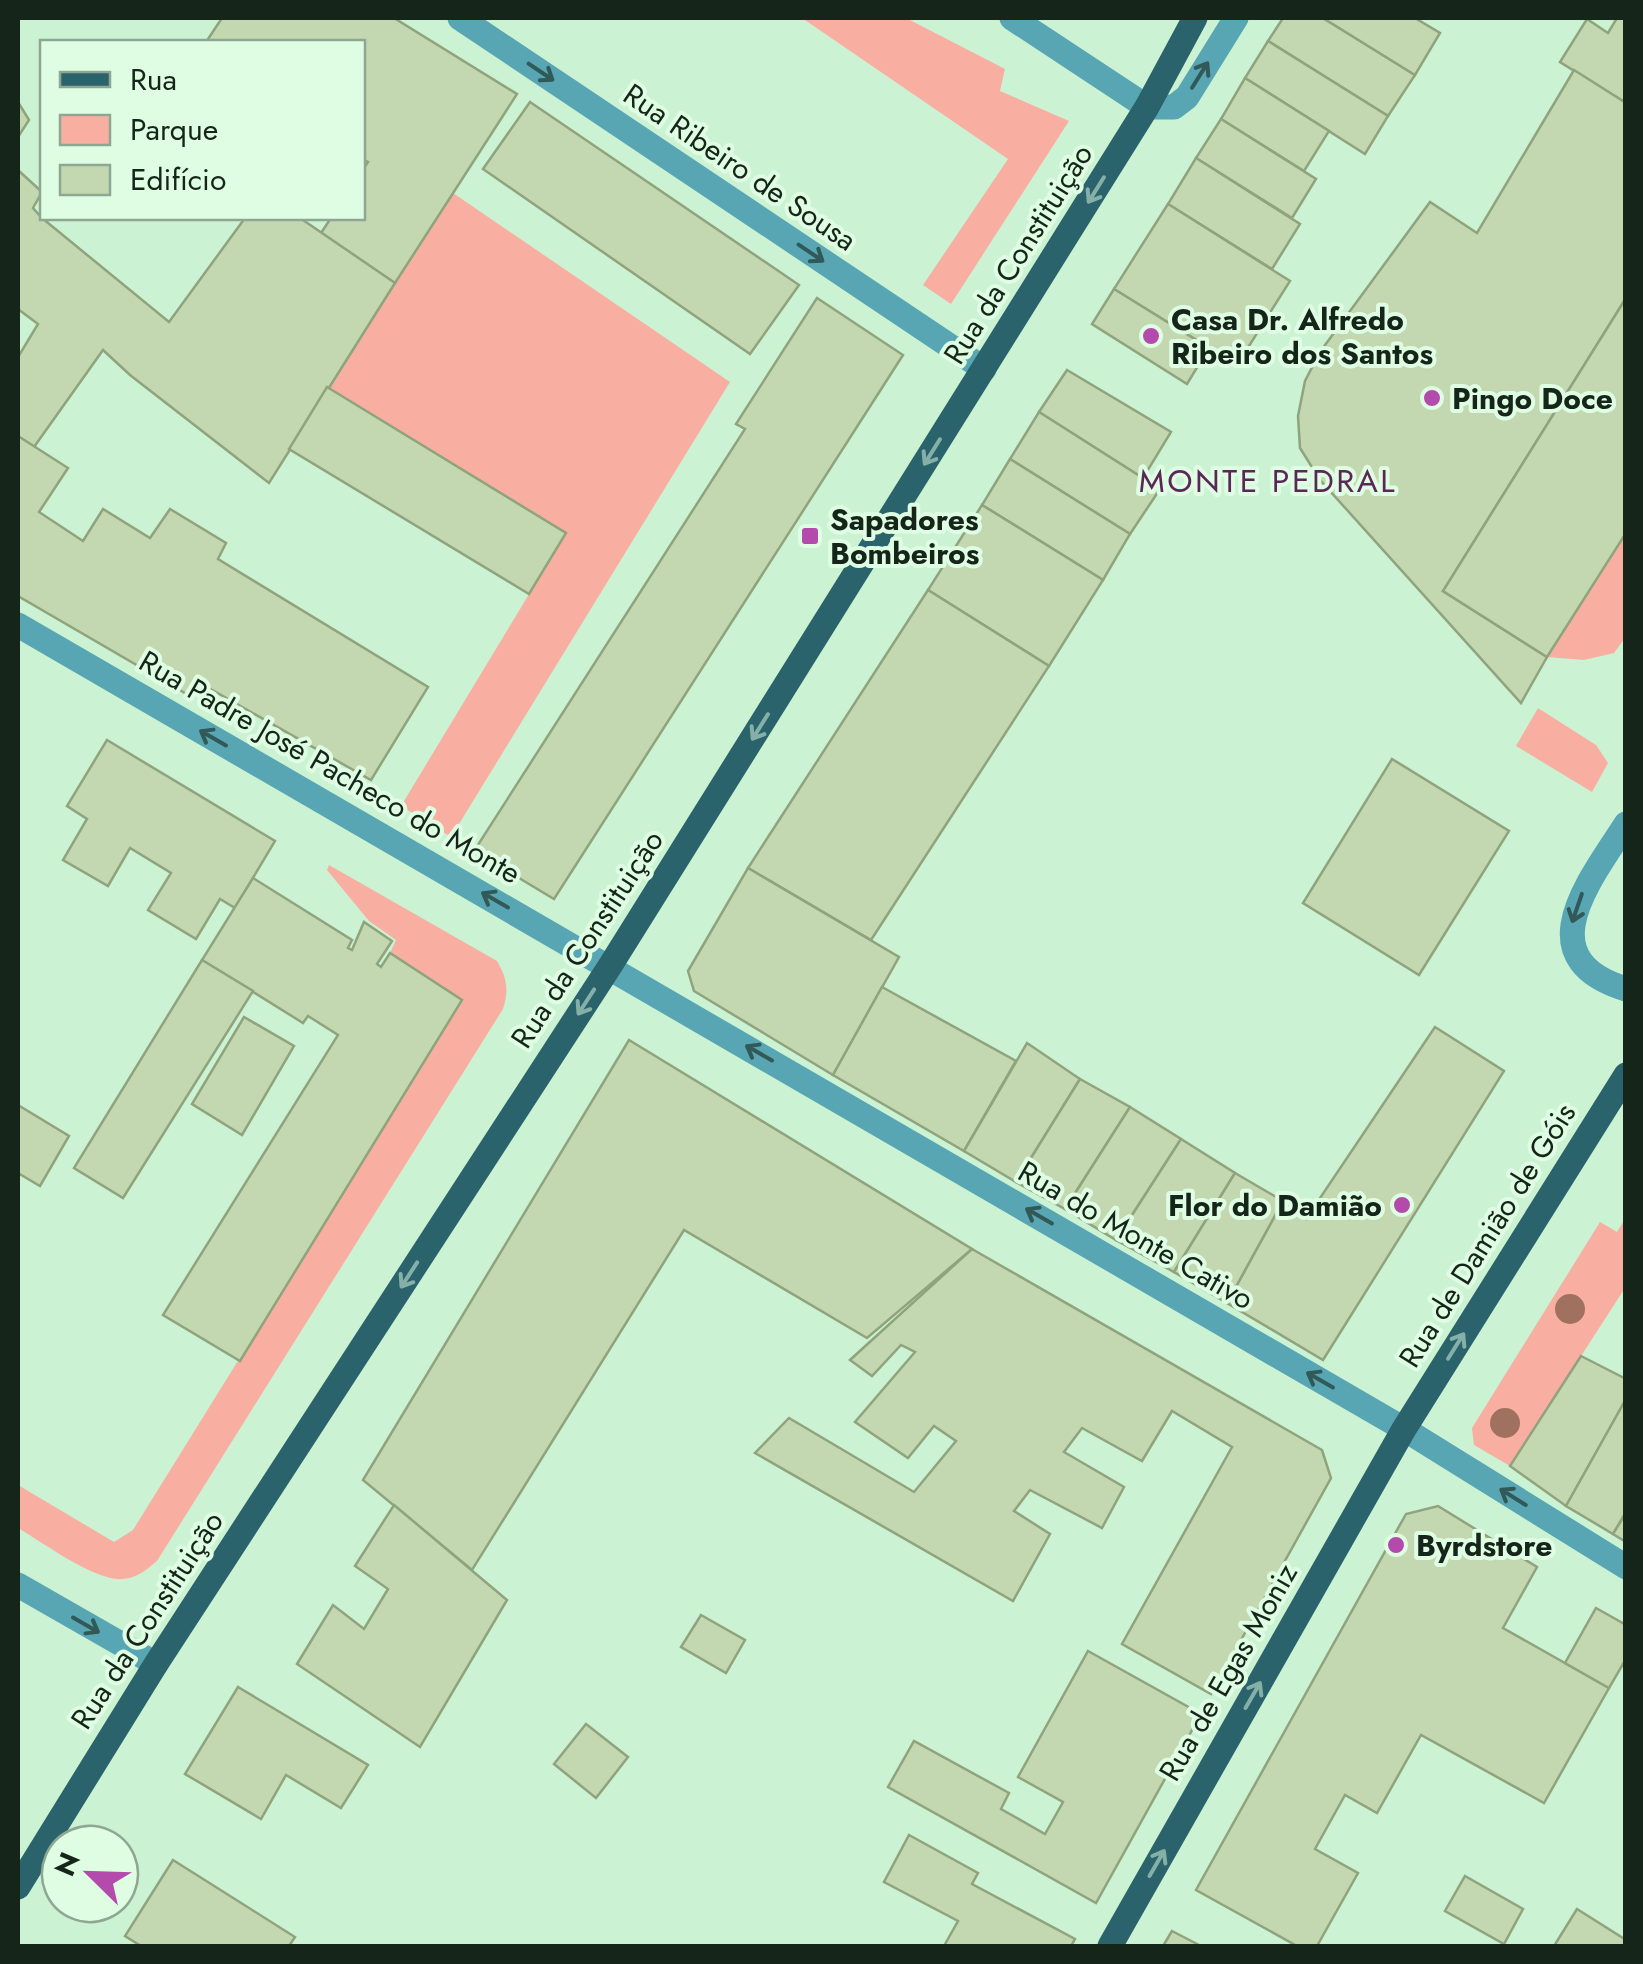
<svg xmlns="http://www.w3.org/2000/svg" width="1643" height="1964" font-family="Jost,sans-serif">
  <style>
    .green { fill: #f8afa1 }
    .building { fill: #c3d8b0; stroke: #8fa37d; stroke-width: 2.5 }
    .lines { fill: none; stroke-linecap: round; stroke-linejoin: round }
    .minor { stroke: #58a6b4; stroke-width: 25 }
    .major { stroke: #2b636c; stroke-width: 25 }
    .tree { fill: #9f715e }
    .oneway { stroke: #305957 }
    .oneway2 { stroke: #84b0a8 }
    .poi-dot { fill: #b44aac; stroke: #defde3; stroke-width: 4 }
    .labels { text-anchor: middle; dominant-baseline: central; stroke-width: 8; stroke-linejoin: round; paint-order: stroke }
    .street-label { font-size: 30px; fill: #162519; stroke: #defde3 }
    .poi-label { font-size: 30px; font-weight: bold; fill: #162519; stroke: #defde3; text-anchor: start }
    .neighbourhood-label { font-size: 32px; letter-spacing: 2.5px; fill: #5a2756; stroke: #defde3 }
  </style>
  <rect width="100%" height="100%" fill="#cbf2d2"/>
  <g class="green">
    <path d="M802,18h104l99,51 -5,22 69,30 -118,183 -28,-19 85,-126z"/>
    <path d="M453,193l277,189 -279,455 -50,-31 165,-273 -239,-146z"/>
    <path d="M1625,533v105l-11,15 -30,7 -37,-3z"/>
    <path d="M1538,708l58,37 12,18 -16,29 -76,-46z"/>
    <path d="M329,865l168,96c10,17 12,29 6,48l-346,552c-11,9 -20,17 -34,18 -27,3 -81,-37 -105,-51v-43l96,57 19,-12 329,-530 -72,-47 6,-13 -27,-19 -42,-51z"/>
    <path d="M1625,1219v69l-115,178 -36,-21 -2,-17 128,-206 17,10z"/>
  </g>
  <g class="building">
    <path d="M222,18h172l123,76 -122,189 -74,-50 10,-15h31v-47l6,-9 -6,-3v-117h-156z"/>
    <path d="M1283,18h40l92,57 -27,41 -120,-75z"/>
    <path d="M1323,18h92l25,15 -25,42z"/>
    <path d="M1617,18h9v85l-66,-41 27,-43 21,14z"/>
    <path d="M1268,41l120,75 -23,38 -120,-76z"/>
    <path d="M1574,70l52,33v195l-183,293 104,66 -26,46 -201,-223 -20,-32 -2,-32 7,-35 15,-29 110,-150 47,31z"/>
    <path d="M1245,78l84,53 -25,40 -83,-52z"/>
    <path d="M18,102l11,18 -11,17z"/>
    <path d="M530,102l269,183 -49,69 -267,-185z"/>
    <path d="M1221,119l95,60 -24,39 -96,-60z"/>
    <path d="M1196,158l104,66 -28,45 -104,-65z"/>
    <path d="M18,170l24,22 -9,16 9,10 127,104 76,-104h55l95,65 -126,200 -139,-108 -27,-25 -69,97 -16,-11v-79l20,-33 -20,-15z"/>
    <path d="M1168,204l122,77 -53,84 -123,-76z"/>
    <path d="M1114,289l95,59 -22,36 -95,-60z"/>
    <path d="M817,298l86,57 -349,544 -80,-48 271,-422 -9,-5z"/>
    <path d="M1626,298v235l-79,124 -104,-66z"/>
    <path d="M1067,370l104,62 -28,46 -104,-66z"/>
    <path d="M327,387l239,146 -37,61 -240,-145z"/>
    <path d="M1039,412l121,77 -30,45 -120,-75z"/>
    <path d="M18,436l50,32 -29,44 44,29 20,-32 47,29 20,-29 56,34 -8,16 210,128 -57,93 -173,-98 -8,14 -172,-100z"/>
    <path d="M1010,459l120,75 -27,46 -121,-75z"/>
    <path d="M982,505l121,75 -54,86 -121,-76z"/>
    <path d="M928,590l121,76 -178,274 -123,-72z"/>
    <path d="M107,740l168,101 -40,67 -15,-9 -24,40 -48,-29 23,-37 -41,-25 -22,38 -45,-26 24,-41 -20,-13z"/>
    <path d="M1392,759l117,72 -90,144 -116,-72z"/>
    <path d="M748,868l151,89 -66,118 -139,-84 -6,-20z"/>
    <path d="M253,878l99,62 -4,8 4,2 12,-28 28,19 -15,23 4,3 9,-14 72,47 -222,361 -77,-46 175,-280 -30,-19 -5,7 -101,-63z"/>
    <path d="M202,960l51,31 -130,207 -49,-30z"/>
    <path d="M882,987l134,74 -52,90 -131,-76z"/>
    <path d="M244,1017l50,29 -52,89 -50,-31z"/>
    <path d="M1435,1027l69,44 -181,289 -96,-57 56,-102 23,18z"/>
    <path d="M629,1040l343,209 -105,89 -183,-108 -212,340 -109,-90z"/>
    <path d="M1027,1043l53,36 -64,103 -52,-31z"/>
    <path d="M1080,1079l50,28 -65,102 -49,-27z"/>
    <path d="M18,1105l51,31 -29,50 -22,-13z"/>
    <path d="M1130,1107l51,32 -65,101 -51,-31z"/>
    <path d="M1181,1139l54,34 -61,99 -58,-32z"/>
    <path d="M1235,1173l48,28 -56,102 -53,-31z"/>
    <path d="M972,1249l350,201 9,28 -120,216 -89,-50 110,-197 -60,-36 -30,50 -60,-33 -18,24 60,35 -22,41 -72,-38 -16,21 36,23 -37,67 -258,-148 34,-35 125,74 42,-51 -22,-15 -26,32 -53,-36 60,-70 -14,-7 -29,31 -22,-16z"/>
    <path d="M1581,1356l45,23v20l-60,107 -56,-40z"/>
    <path d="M1626,1399v113l-13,22 -47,-28z"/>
    <path d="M394,1505l113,95 -87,147 -123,-83 36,-59 31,24 24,-40 -33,-23z"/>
    <path d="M1438,1506l99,61 -34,61 106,60 -65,115 -123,-68 -44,78 -32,-18 -30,54 43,24 -41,73h-20l-101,-56 210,-376z"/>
    <path d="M1626,1513v29l-13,-8z"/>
    <path d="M1596,1608l30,17v34l-17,29 -44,-25z"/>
    <path d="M701,1615l44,25 -19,33 -45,-26z"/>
    <path d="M1088,1651l113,63 -105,189 -208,-116 26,-46 95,52 -8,16 44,25 18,-32 -45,-25z"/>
    <path d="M238,1687l130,78 -27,43 -55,-33 -25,44 -76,-45z"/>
    <path d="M586,1724l42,33 -32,41 -42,-34z"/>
    <path d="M909,1835l69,38 -6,11 103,55 -4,7h-127l14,-25 -74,-39z"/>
    <path d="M173,1860l122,77 -6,9h-148l-16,-10z"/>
    <path d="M1465,1876l58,33 -19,35 -59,-33z"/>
    <path d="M1577,1909l49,31v6h-72z"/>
    <path d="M1172,1931l29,15h-38z"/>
  </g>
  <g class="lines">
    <g class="minor">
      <path d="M460,18l524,351"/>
      <path d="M1012,18l135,89h27l13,-10 49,-79"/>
      <path d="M18,625l1386,804 222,138"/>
      <path d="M1626,824c-35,55 -101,134 0,165"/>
      <path d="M18,1585l138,79"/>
    </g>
    <g class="major">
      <path d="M18,1887l138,-223 454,-698 537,-859 48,-89"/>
      <path d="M1110,1946l294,-517 222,-354"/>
    </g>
  </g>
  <g class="tree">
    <circle cx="1570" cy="1309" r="15"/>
    <circle cx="1505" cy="1423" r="15"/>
  </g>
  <defs><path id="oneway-shaft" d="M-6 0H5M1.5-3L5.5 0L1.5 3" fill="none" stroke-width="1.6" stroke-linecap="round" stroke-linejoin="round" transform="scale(2.5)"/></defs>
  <g class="oneway">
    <use href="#oneway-shaft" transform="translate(541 72) rotate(34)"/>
    <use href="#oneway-shaft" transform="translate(1200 75) rotate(-58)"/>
    <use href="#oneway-shaft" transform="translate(811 253) rotate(34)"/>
    <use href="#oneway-shaft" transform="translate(213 738) rotate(-150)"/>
    <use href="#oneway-shaft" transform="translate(495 900) rotate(-150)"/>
    <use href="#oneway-shaft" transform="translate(1577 908) rotate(109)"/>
    <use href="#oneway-shaft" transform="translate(759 1053) rotate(-150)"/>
    <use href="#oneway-shaft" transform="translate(1039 1216) rotate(-150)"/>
    <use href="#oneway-shaft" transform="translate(1320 1380) rotate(-150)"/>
    <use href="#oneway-shaft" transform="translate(1513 1497) rotate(-148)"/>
    <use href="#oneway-shaft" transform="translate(86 1625) rotate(30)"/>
  </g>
  <g class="oneway2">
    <use href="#oneway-shaft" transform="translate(1096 190) rotate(122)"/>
    <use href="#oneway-shaft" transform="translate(932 452) rotate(122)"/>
    <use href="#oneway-shaft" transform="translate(760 727) rotate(122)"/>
    <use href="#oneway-shaft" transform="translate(586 1002) rotate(123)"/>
    <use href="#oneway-shaft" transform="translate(409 1275) rotate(123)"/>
    <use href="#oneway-shaft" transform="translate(1456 1346) rotate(-58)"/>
    <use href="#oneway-shaft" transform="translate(1253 1695) rotate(-60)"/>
    <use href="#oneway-shaft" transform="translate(1157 1863) rotate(-60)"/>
  </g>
  <g class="poi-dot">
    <circle cx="1151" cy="336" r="10"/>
    <circle cx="1432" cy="398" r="10"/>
    <rect x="800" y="526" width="20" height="20" rx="5"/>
    <circle cx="1402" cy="1205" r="10"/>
    <circle cx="1396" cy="1545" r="10"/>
  </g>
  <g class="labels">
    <g class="street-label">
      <text transform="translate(740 167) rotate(34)">Rua Ribeiro de Sousa</text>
      <text transform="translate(1018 254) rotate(-58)">Rua da Constituição</text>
      <text transform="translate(330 767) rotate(30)">Rua Padre José Pacheco do Monte</text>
      <text transform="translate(587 939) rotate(-57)">Rua da Constituição</text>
      <text transform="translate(1136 1235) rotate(30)">Rua do Monte Cativo</text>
      <text transform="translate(1487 1235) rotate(-58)">Rua de Damião de Góis</text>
      <text transform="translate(147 1620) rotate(-57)">Rua da Constituição</text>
      <text transform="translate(1228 1672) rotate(-60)">Rua de Egas Moniz</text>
    </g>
    <g class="poi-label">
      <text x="1171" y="319">Casa Dr. Alfredo<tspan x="1171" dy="34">Ribeiro dos Santos</tspan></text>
      <text x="1452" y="398">Pingo Doce</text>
      <text x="830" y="519">Sapadores<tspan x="830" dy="34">Bombeiros</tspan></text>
      <text x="1382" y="1205" text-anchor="end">Flor do Damião</text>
      <text x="1416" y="1545">Byrdstore</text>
    </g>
    <g class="neighbourhood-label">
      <text x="1268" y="481">MONTE PEDRAL</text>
    </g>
  </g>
  <rect width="1643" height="1964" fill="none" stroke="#162519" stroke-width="40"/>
  <rect x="40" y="40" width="325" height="180" fill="#defde3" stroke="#8ea792" stroke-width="2.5"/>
  <rect x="60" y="72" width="50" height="15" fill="#2b636c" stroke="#8ea792" stroke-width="2.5"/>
  <text x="130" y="90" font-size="30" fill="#162519">Rua</text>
  <rect x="60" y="115" width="50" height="30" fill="#f8afa1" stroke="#8ea792" stroke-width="2.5"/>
  <text x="130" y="140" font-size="30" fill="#162519">Parque</text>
  <rect x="60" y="165" width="50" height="30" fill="#c3d8b0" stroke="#8ea792" stroke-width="2.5"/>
  <text x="130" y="190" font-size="30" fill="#162519">Edifício</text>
  <g transform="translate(90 1874) rotate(293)"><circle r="48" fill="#defde3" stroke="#8ea792" stroke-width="2.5"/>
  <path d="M0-8L18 38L0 25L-18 38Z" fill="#b44aac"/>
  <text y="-15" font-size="28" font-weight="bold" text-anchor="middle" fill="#162519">N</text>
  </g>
</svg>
